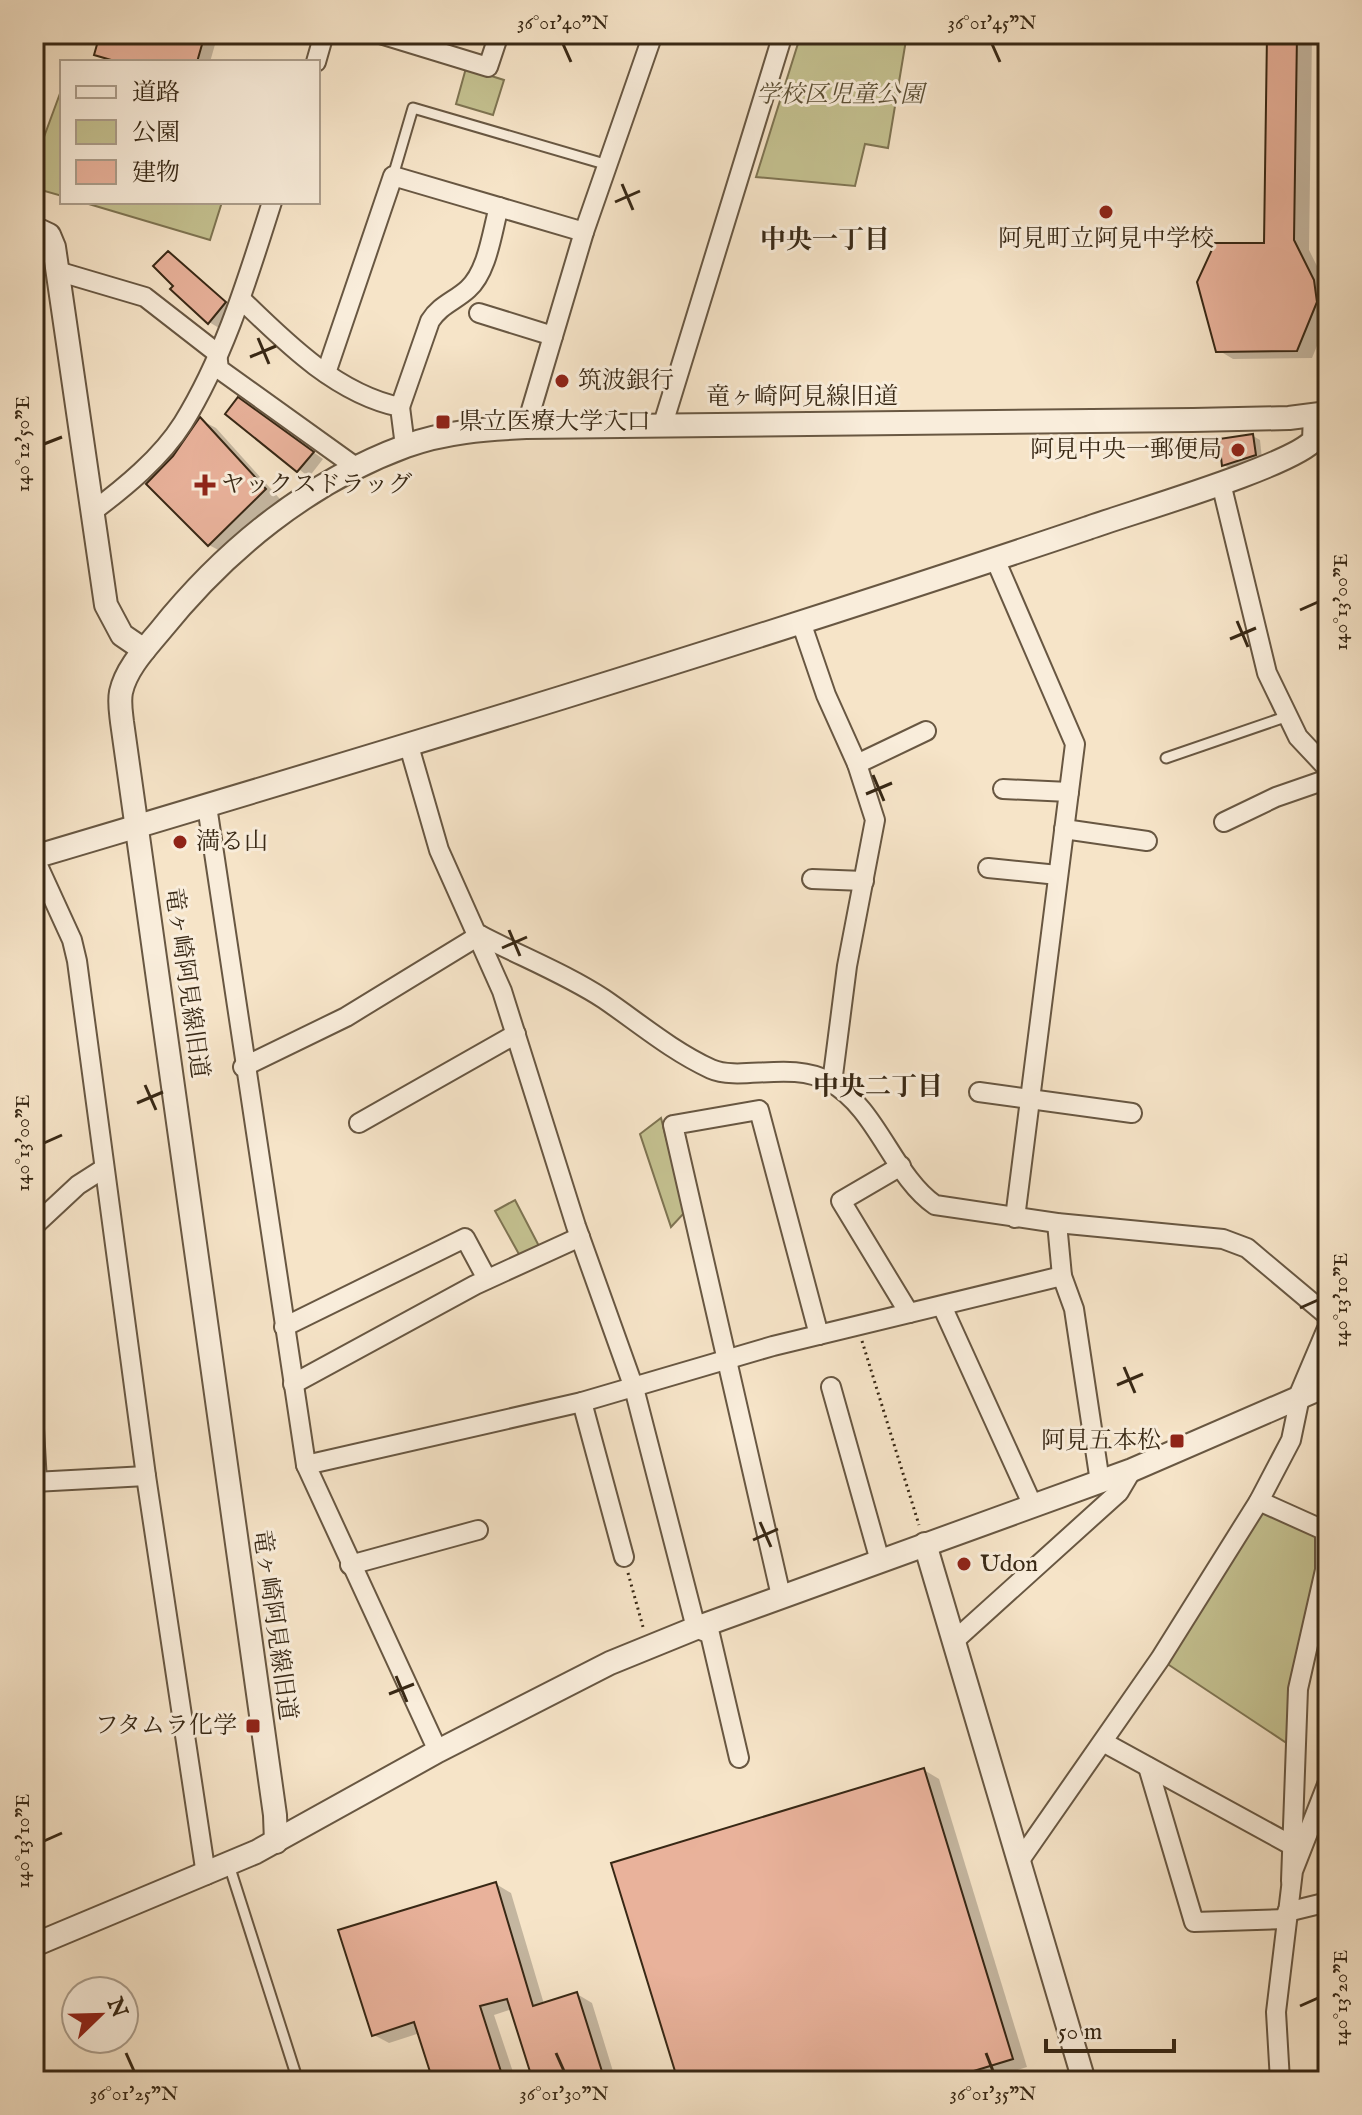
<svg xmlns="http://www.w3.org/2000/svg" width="1362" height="2115" font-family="'IM FELL English','Noto Serif JP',serif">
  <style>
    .green { fill: #c4c190; stroke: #7e7452; stroke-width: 2 }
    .shadow { fill: #0003 }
    .building { fill: #e9b29b; stroke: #382815; stroke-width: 2 }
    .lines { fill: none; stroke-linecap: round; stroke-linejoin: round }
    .service-casing { stroke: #685742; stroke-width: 13 }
    .minor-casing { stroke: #685742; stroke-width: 22 }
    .tertiary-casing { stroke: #685742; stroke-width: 26 }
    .path { stroke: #382815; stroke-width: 3; stroke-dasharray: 2 4; stroke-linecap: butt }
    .service { stroke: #f9eddb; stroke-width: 9 }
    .minor { stroke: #f9eddb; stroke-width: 18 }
    .tertiary { stroke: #f9eddb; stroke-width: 22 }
    .ticks { fill: none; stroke: #382815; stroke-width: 3 }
    .poi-dot { fill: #8f2418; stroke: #f9eddb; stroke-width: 3 }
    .labels { text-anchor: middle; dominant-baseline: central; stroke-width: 6; stroke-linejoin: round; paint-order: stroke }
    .park-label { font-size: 24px; font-style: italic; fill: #5b4e34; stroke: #f9eddb }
    .poi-label { font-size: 24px; fill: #382815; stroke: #f9eddb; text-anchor: start }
    .street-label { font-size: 24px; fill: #382815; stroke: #f9eddb }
    .neighbourhood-label { font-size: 26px; font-weight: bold; fill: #382815; stroke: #f9eddb }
    .neatline { fill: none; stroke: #382815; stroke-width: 3 }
    .ticks-label { font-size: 20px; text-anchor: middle; fill: #382815 }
  </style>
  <rect width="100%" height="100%" fill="#f6e4c8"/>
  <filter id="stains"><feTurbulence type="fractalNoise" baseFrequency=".0025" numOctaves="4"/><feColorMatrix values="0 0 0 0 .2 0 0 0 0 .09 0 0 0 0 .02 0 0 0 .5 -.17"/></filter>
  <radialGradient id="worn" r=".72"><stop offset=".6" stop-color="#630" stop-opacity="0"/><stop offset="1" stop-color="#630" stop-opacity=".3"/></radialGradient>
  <g class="green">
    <path d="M801,34h106l-19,114 -23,-4 -10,42 -99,-9z"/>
    <path d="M466,68l38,12 -11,35 -37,-11z"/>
    <path d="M62,88v108l-28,-8v-24z"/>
    <path d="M82,202h140l-12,38z"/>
    <path d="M661,1118l24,94 -14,15 -31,-93z"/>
    <path d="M515,1200l25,48 -20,8 -25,-45z"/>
    <path d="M1259,1501l66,30 -28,219 -137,-91z"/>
  </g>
  <g class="shadow">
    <path d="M94,34h124l-8,28h-96l-17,-8 4,-16z"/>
    <path d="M1269,34h43l-3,216 19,38v31l-16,39 -79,1 -15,-9 48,-105z"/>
    <path d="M168,253l67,56 -16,19 -10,-6 -33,-36z"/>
    <path d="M249,406l74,53 -14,18 -82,-63z"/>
    <path d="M201,420l15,8 64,71 -56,54 -15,-8 -34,-88z"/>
    <path d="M1253,436l7,4 2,19 -31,10 -7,-4z"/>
    <path d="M924,1770l15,9 88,288 -45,14h-302z"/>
    <path d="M496,1884l15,9 33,111 33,-10 15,9 24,78h-81l-23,-72 -18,6 22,66h-81l-15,-48 -31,10 -15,-8z"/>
  </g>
  <g class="building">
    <path d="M100,34h105l-8,28h-79l-24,-7z"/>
    <path d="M1267,34h30l-3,206 20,40 3,22 -20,49 -81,1 -19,-70 18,-39h49z"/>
    <path d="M168,251l58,51 -18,22 -38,-35 3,-3 -20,-20z"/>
    <path d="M238,397l76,55 -17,20 -72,-58z"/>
    <path d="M200,417l66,72 -58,57 -62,-62 27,-28z"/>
    <path d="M1253,434l3,21 -34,11 -3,-27z"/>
    <path d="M924,1768l89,291 -72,22h-263l-67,-218z"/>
    <path d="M496,1882l37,124 44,-14 28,89h-72l-26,-82 -27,7 24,75h-71l-19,-59 -42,14 -34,-106z"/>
  </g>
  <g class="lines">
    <defs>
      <g id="service">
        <path d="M393,176l20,-68 195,57"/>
        <path d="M1166,758l122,-42"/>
        <path d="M229,1865l69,216"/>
      </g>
      <g id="minor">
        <path d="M380,34l108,33 11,-33"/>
        <path d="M316,62l8,-28"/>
        <path d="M57,271l88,26 72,56 2,16 138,99"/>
        <path d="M241,299c45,44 96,95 159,108l5,39"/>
        <path d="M479,313l74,23"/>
        <path d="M326,373l67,-197 191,56"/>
        <path d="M400,407l30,-86c10,-16 25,-20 38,-32 20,-18 24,-58 31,-82"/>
        <path d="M663,424l120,-390"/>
        <path d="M526,427l58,-195 69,-198"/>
        <path d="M1221,483l46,190 31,64 30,32"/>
        <path d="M92,512c32,-24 69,-54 91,-89 42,-68 65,-146 89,-221"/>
        <path d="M995,559l80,185 -60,474"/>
        <path d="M801,622l25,73 31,69 18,56 -28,146 -15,117"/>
        <path d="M409,746l30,104 63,141 74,235 58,162 62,240 14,6 29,124"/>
        <path d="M857,764l69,-33"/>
        <path d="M1003,789l66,3"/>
        <path d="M207,806l99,659"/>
        <path d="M1224,822l52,-25 52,-18"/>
        <path d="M1064,829l83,12"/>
        <path d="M34,857l38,83 5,21 69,515 60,399"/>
        <path d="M988,868l70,7"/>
        <path d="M812,879l52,2"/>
        <path d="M480,935c40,21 86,39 124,64 35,24 68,52 107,70 29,13 81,-9 119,13 47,26 63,94 105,123l122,18 166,16 24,9 81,68"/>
        <path d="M243,1067l103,-50 134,-82"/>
        <path d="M979,1092l153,21"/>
        <path d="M359,1123l157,-89"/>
        <path d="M901,1166l-60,35 68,112"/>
        <path d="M1057,1223l5,53 12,33 26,173"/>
        <path d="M34,1226l44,-41 25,-16"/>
        <path d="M942,1306l91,200"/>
        <path d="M284,1327l181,-89 22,41"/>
        <path d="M293,1384l182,-99 105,-48"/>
        <path d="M831,1387l49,174"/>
        <path d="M582,1402l42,155"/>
        <path d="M34,1429l3,53"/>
        <path d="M34,1482l112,-6"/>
        <path d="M1259,1501l69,31"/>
        <path d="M350,1565l128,-35"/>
        <path d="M781,1596l-108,-471 86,-15 60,225"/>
        <path d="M954,1641l165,-149 13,-22"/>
        <path d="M1103,1742l190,104"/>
        <path d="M438,1751l-132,-286 276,-63 191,-56 289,-70"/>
        <path d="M1148,1767l46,155 92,-3"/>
        <path d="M1020,1860l140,-201 99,-158 32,-61 9,-43"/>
        <path d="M1291,1881l7,-192 27,-119v-39"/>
        <path d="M1287,1912l41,-10"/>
        <path d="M1280,2081l-4,-69 17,-141 35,-89"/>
      </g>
      <g id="tertiary">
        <path d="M34,228l15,7 5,12 52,358 16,30 22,15"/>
        <path d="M34,857c353,-105 705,-211 1054,-329 41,-15 204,-62 226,-88l1,-25"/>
        <path d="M1300,1397l28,-66"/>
        <path d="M925,1544l159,537"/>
        <path d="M276,1842l-1,-27 -153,-1093c-1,-9 -3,-20 -1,-30 5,-23 24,-43 39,-61 65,-81 148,-149 246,-185 38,-14 79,-17 120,-19l667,-7 96,-2 39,-5"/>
        <path d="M34,1945l222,-93 182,-101 172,-88 86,-35 436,-158 196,-85"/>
      </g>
    </defs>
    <use href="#service" class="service-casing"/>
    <use href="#minor" class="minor-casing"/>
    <use href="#tertiary" class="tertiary-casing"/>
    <g class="path">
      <path d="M862,1341l57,184"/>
      <path d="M628,1573l15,54"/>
    </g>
    <use href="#service" class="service"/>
    <use href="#minor" class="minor"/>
    <use href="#tertiary" class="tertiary"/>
  </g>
  <path class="ticks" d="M563,44l8,18M992,44l8,18M622,184l11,26M615,202l25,-11M258,338l11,26M250,357l26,-11M44,444l18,-7M1300,610l18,-8M1237,621l11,26M1230,639l26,-11M873,775l11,26M866,794l26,-11M509,930l11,26M502,948l25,-11M145,1085l11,25M137,1103l26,-11M44,1143l18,-8M1300,1308l18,-8M1124,1367l11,26M1117,1385l26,-11M760,1522l11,25M753,1540l25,-11M396,1676l11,26M389,1694l25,-10M44,1841l18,-8M1300,2006l18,-8M126,2053l8,18M556,2053l8,18M986,2053l7,18"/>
  <g class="poi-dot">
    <circle cx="1106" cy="212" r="8"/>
    <circle cx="562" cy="381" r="8"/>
    <rect x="435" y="414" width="16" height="16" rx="4"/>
    <circle cx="1238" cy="450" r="8"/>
    <path d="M201 473h8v8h8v8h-8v8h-8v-8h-8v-8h8z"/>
    <circle cx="180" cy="842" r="8"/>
    <rect x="1169" y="1433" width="16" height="16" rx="4"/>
    <circle cx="964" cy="1564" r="8"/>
    <rect x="245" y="1718" width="16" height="16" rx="4"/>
  </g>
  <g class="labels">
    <g class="park-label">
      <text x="840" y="95">学校区児童公園</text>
    </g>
    <g class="poi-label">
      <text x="1106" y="239" text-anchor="middle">阿見町立阿見中学校</text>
      <text x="578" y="381">筑波銀行</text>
      <text x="459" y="422">県立医療大学入口</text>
      <text x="1222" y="450" text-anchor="end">阿見中央一郵便局</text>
      <text x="221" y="485">ヤックスドラッグ</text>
      <text x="196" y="842">満る山</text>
      <text x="1161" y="1441" text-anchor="end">阿見五本松</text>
      <text x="980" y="1564">Udon</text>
      <text x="237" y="1726" text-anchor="end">フタムラ化学</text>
    </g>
    <g class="street-label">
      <text x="802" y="397">竜ヶ崎阿見線旧道</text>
      <text transform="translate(186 983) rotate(82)">竜ヶ崎阿見線旧道</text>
      <text transform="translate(274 1625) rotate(82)">竜ヶ崎阿見線旧道</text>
    </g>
    <g class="neighbourhood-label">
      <text x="825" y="240">中央一丁目</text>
      <text x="878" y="1087">中央二丁目</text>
    </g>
  </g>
  <rect width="1362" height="2115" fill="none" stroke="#f6e4c8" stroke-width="88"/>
  <rect x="60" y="60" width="260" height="144" fill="#f9eddb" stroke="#ac9e8c" stroke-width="2"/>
  <rect x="76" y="86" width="40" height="12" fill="#f9eddb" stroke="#ac9e8c" stroke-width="2"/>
  <text x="132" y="100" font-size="24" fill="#382815">道路</text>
  <rect x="76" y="120" width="40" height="24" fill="#c4c190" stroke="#ac9e8c" stroke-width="2"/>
  <text x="132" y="140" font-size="24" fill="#382815">公園</text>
  <rect x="76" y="160" width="40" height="24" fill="#e9b29b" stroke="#ac9e8c" stroke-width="2"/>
  <text x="132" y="180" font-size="24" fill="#382815">建物</text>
  <g transform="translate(100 2015) rotate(67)"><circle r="38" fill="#f9eddb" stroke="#ac9e8c" stroke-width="2"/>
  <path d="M0-6L14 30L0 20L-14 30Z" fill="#8f2418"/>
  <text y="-12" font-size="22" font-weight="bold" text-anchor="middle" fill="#382815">N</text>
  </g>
  <path d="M1046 2039v12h128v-12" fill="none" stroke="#382815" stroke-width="4"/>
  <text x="1058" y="2039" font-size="24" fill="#382815" stroke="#f9eddb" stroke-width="6" paint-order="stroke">50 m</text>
  <rect x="44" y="44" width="1274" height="2027" class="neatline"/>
  <g class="ticks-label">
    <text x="563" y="29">36°01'40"N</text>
    <text x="992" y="29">36°01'45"N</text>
    <text transform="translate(22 444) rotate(-90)" y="7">140°12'50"E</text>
    <text transform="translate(1340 602) rotate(-90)" y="7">140°13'00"E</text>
    <text transform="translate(22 1143) rotate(-90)" y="7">140°13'00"E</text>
    <text transform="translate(1340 1300) rotate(-90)" y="7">140°13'10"E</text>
    <text transform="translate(22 1841) rotate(-90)" y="7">140°13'10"E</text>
    <text transform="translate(1340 1998) rotate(-90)" y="7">140°13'20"E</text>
    <text x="134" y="2100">36°01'25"N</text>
    <text x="564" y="2100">36°01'30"N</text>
    <text x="993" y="2100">36°01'35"N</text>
  </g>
  <rect width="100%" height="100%" filter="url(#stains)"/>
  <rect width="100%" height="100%" fill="url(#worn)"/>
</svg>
